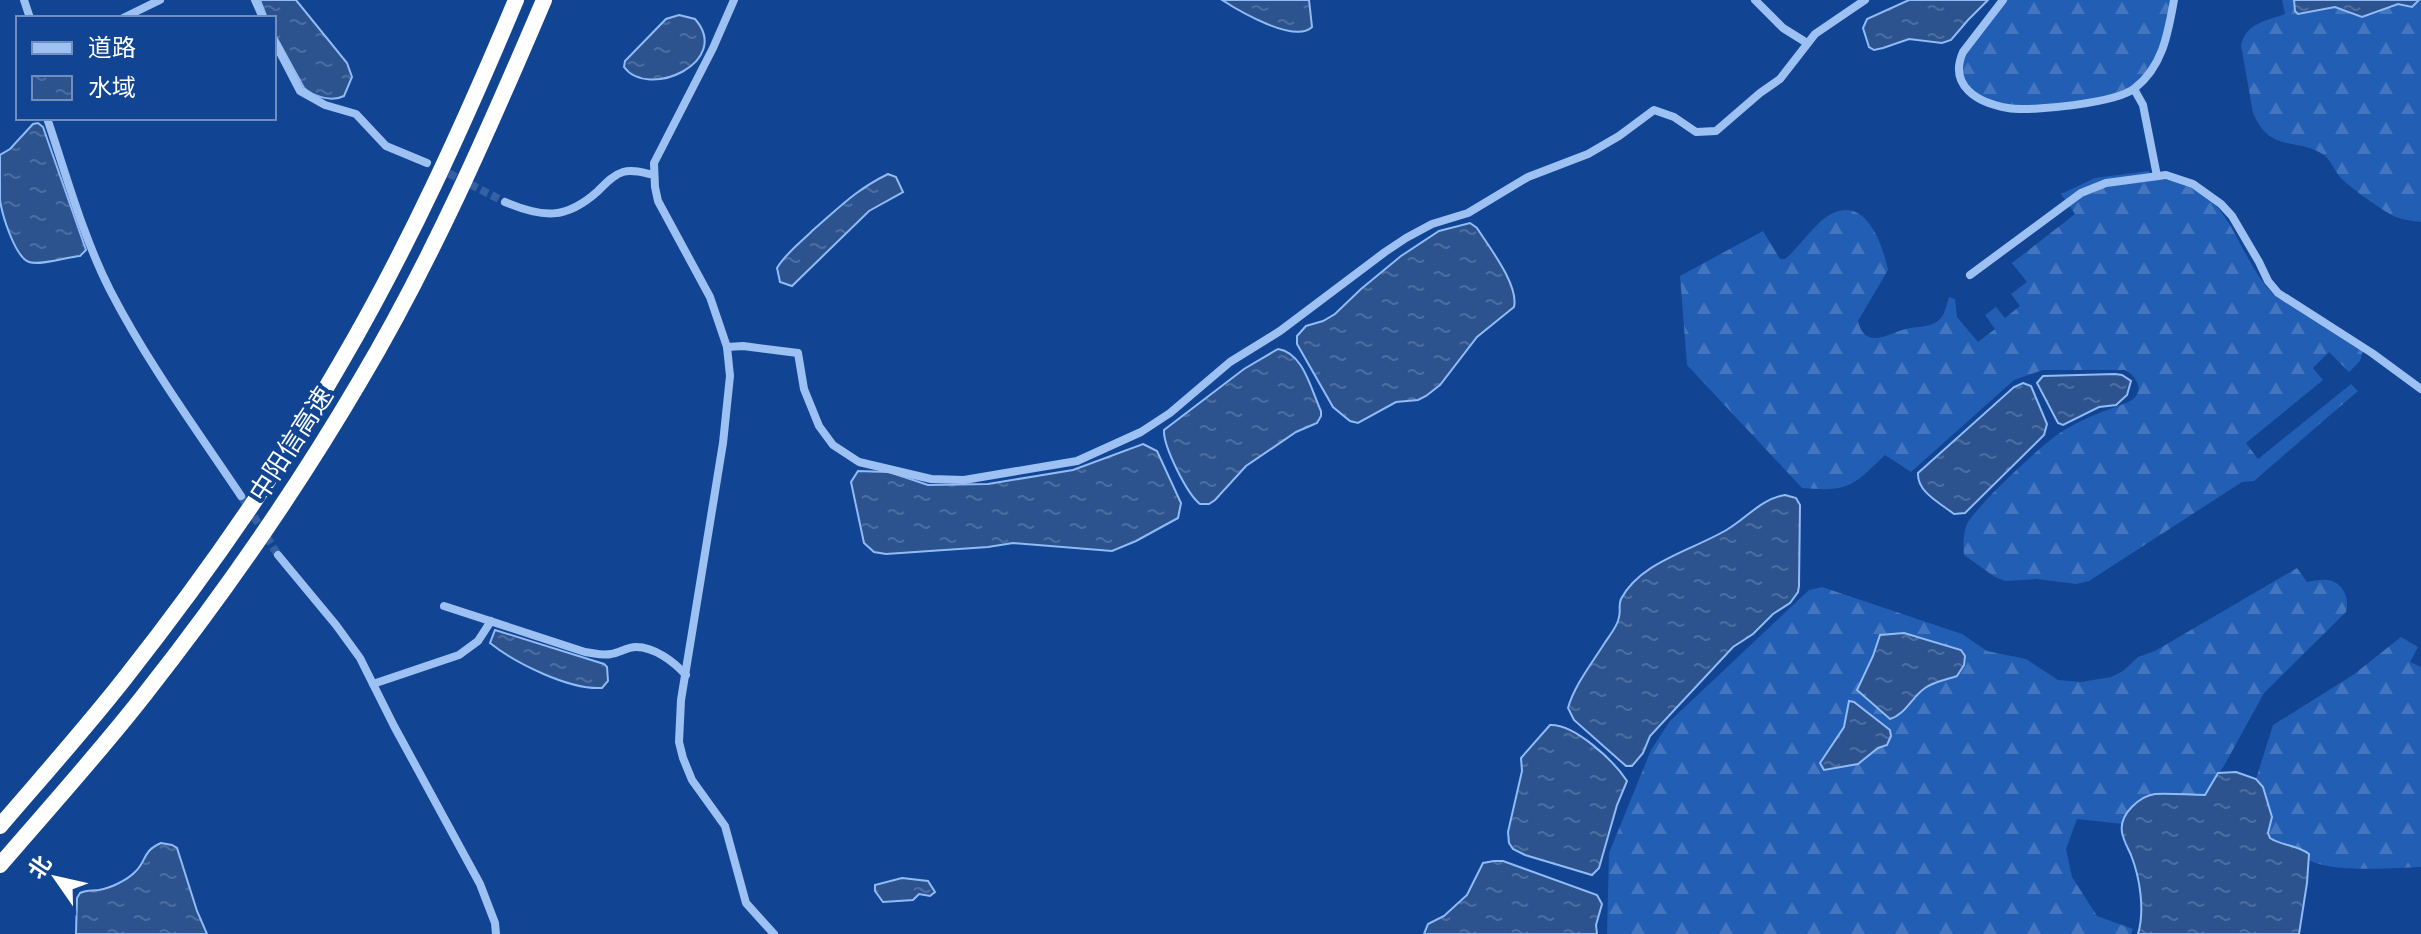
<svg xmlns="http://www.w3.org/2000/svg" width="2421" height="934" font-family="Helvetica,'Noto Sans SC',sans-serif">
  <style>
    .forest { fill: url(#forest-firs) }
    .water { fill: url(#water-ripples); stroke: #90bbf7; stroke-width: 2 }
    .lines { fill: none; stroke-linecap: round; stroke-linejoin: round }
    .street-tunnel { stroke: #3561a3; stroke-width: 8; stroke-dasharray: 8 4; stroke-linecap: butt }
    .street { stroke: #9ec1f3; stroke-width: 8 }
    .highway { stroke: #fff; stroke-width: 16 }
    .labels { text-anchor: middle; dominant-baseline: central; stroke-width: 8; stroke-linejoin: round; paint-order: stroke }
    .street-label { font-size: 26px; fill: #fff; stroke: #114593 }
  </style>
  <defs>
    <pattern id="forest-firs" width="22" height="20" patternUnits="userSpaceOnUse" patternTransform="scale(2)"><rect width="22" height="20" fill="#225eb3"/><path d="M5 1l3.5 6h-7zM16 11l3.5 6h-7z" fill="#4376be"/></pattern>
    <pattern id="water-ripples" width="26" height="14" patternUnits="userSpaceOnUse" patternTransform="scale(2)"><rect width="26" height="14" fill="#2d538e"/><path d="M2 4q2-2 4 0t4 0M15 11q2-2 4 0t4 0" fill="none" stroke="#4c6d9f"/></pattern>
  </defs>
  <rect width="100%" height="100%" fill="#114593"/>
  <g class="forest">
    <path d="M2006,0h165c-5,32 -8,53 -30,78 -1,1 -8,8 -9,9 -22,14 -101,23 -127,18 -19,-4 -34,-14 -44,-30l4,-21z"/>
    <path d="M2282,0h139v222c-8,-1 -17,-2 -25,-5 -9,-3 -51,-33 -56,-40 -6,-7 -8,-15 -15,-21 -27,-20 -54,-1 -72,-43l-12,-68c5,-22 25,-24 44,-31z"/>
    <path d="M2149,171l4,8c81,2 78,72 121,116l89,56 -3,10 -11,11 -20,-20 -16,16 10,12 -77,63 12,16 93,-75 7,7 -104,90 -12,1 -153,99 -13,3 -39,-5 -32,2 -10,-4 -31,-22c-1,-11 -1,-21 3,-31 10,-19 73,-78 93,-91 15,-10 33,-18 50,-24 6,-3 17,-5 23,-10 12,-10 2,-24 -8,-29h-82l-29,10 -103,92 -26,-17c-33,32 -37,37 -83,33l-115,-123 -7,-89 83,-45 17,28h5c13,-11 23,-26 35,-37 40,-35 61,14 68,48l-30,51c7,30 31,12 48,8 11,-3 23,-1 32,-8 7,-6 8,-15 11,-24l6,2 2,18 21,25 17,-13 -10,-14 11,-8 9,11 15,-12 -9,-12 16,-12 -15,-19 63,-49 -14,-20 34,-16z"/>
    <path d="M2297,568l10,14c6,-1 14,-3 21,-2 15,2 22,19 18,32l-82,81 -39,71 -20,31c-19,0 -47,-5 -64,3 -9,4 -14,17 -18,26l-46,-5 -11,30 6,28 25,39 36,13 -2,5h-524l2,-81 42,-103 19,-29 139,-131 13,-3 140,47 25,17 39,8 32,21 23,2 30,-5 12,-6 15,-14 17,-6z"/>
    <path d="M2401,637l17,10 -8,15 11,5v200c-28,1 -89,6 -112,-7v-6c-12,-8 -27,-8 -39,-16 -2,-8 2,-12 2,-21 0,-8 -10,-33 -16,-38l17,-54 80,-50z"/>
  </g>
  <g class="water">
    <path d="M260,0h36l51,63 5,14 -8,19c-12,6 -30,1 -40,-8l-30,-55v-15h-7z"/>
    <path d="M1222,0h87l3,27c-17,17 -73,-16 -90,-27z"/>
    <path d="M1909,0h79l-20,20 -17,20 -9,3 -33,-4 -26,9 -9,2 -5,-3 -6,-19 4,-9z"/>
    <path d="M2294,0h125l-7,7 -14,-3 -36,13 -27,-10 -37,7 -3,-3z"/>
    <path d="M679,15l16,4c38,43 -47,81 -71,48l1,-6 41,-42z"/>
    <path d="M38,123l5,4 43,123 -6,6c-13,1 -40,10 -51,6 -14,-5 -27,-47 -29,-62 0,-14 0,-30 0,-45l10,-6 23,-25z"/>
    <path d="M888,174l8,3 7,15 -34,19 -77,75 -12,-4 -3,-14c9,-15 23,-25 35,-37 28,-24 42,-40 76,-57z"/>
    <path d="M1470,223l7,5c12,19 42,57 37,79l-37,30 -37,48 -14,11 -8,4 -22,2 -38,21 -8,-2 -17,-14 -36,-63v-8l9,-10 17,-5 12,-7 26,-25 40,-33 38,-25z"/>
    <path d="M1278,349c26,4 33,41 43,62v5l-4,7 -21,9 -50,34 -31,34 -6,4h-9c-13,-10 -37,-58 -36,-74l80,-61z"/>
    <path d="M2115,374l7,1 9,6 -4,14 -11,10 -17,2 -36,18 -5,-2 -21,-40 6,-7z"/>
    <path d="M2023,383l8,3 16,38 -3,11 -79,78 -11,1c-14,-11 -37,-22 -36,-41l96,-86z"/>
    <path d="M1143,444l14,7 24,52 -3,15 -42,23 -24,10 -99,-8 -25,4 -102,7 -12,-2 -10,-9 -13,-61 7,-11 31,1 39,13 60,-1 85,-14z"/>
    <path d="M1785,495l11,3 4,7 -1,81 -1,6 -8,11 -17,11 -20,20 -20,13 -83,89 -7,17 -11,13h-6l-52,-46 -6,-12c6,-22 24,-45 36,-64 5,-8 14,-18 15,-27 2,-7 -1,-11 2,-18 20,-38 73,-49 107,-70 20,-12 33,-30 57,-34z"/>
    <path d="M495,630l109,34 3,3 1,14 -6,7c-33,2 -87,-25 -112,-45z"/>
    <path d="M1904,633l57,17 4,6 -1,9 -7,11c-11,4 -22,5 -32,12 -13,9 -20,27 -35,31l-33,-29 16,-34 7,-21z"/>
    <path d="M1849,701l5,1 36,28 1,6 -4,9 -9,3 -20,16 -34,6 -4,-7 24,-36z"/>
    <path d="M1550,725c25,-1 64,36 77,56l-10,24 -18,63 -7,7 -67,-20 -12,-6 -4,-6 -1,-11 14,-61 -1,-13z"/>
    <path d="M2236,772l20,7 7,8 9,30 -4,16 2,5c12,8 28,7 39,16l-2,29 -8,51h-161c7,-24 2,-56 -7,-79 -3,-7 -8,-15 -9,-23 -3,-18 18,-36 33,-38 16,-1 34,1 50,1l13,-22z"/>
    <path d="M161,843l11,2 5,3 20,63 10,23h-131l1,-36 3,-5c7,-3 12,-2 19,-3 12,-2 28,-10 36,-18 12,-11 7,-21 26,-29z"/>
    <path d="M1494,861h9l94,34 5,9 -6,21 1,9h-173l4,-10 16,-8 23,-21 16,-32z"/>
    <path d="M902,878l26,3 7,11 -5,4 -11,-2 -6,6 -30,2 -8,-11v-6z"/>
  </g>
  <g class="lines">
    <g class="street-tunnel">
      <path d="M438,168l67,34"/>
      <path d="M241,496l37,59"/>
    </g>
    <g class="street">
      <path d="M24,0l6,18"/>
      <path d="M255,0l8,18"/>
      <path d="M734,0l-21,48 -59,115 1,24 3,14 52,96 17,50 3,29 -7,67 -42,257 -2,42 4,16 9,22 33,46 21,77 28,31"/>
      <path d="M1755,0l28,28 24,15"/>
      <path d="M2003,0l-40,52c-15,34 15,51 45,56 23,4 109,-5 127,-20 28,-22 33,-55 39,-88"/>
      <path d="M123,18l37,-18"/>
      <path d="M274,41l26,50 25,14 31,9 30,32 41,17"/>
      <path d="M2134,89l9,16 14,71"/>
      <path d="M47,118c19,56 36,119 63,172 37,72 86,139 131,206"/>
      <path d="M505,202c38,16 61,18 93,-11 7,-7 15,-16 25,-19 10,-3 21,1 31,3"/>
      <path d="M1970,275l111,-82 25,-10 60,-8 27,9 28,20 11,12 27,46 9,19 10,12 94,60 49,36"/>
      <path d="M727,347l16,-1 55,7 6,36 15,37 14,19 26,17 72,17 33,1 113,-19 64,-29 29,-19 60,-51 50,-31 105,-79 21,-14 26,-14 36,-11 60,-36 60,-23 31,-18 35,-26 20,7 22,15 20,-1 44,-38 20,-14 35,-45 50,-34"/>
      <path d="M278,555l58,70 24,33 34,68 86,158 15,39 1,11"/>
      <path d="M444,606l141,46c9,1 17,4 26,2 8,-1 16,-7 25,-7 19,0 38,15 50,28"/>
      <path d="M373,684l86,-29 19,-14 13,-20"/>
    </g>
    <g class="highway">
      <path d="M0,826c42,-49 85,-97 125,-148 78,-99 152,-204 215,-314 68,-116 124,-240 176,-364"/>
      <path d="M0,865c49,-57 99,-112 145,-171 78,-99 151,-204 215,-313 72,-121 129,-252 184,-381"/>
    </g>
  </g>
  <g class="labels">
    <g class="street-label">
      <text transform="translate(291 444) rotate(-57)">中阳信高速</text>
    </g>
  </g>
  <rect x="16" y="16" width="260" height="104" fill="#114593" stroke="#708fbe" stroke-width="2"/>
  <rect x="32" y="42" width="40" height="12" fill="#9ec1f3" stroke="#708fbe" stroke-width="2"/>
  <text x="88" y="56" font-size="24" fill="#ffffff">道路</text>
  <rect x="32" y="76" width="40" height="24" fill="url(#water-ripples)" stroke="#708fbe" stroke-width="2"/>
  <text x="88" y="96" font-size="24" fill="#ffffff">水域</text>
  <g transform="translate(56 878) rotate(304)" stroke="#114593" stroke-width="6" paint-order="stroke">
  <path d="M0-6L14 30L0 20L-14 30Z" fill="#ffffff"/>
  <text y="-12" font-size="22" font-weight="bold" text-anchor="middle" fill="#ffffff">北</text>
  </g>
</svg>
